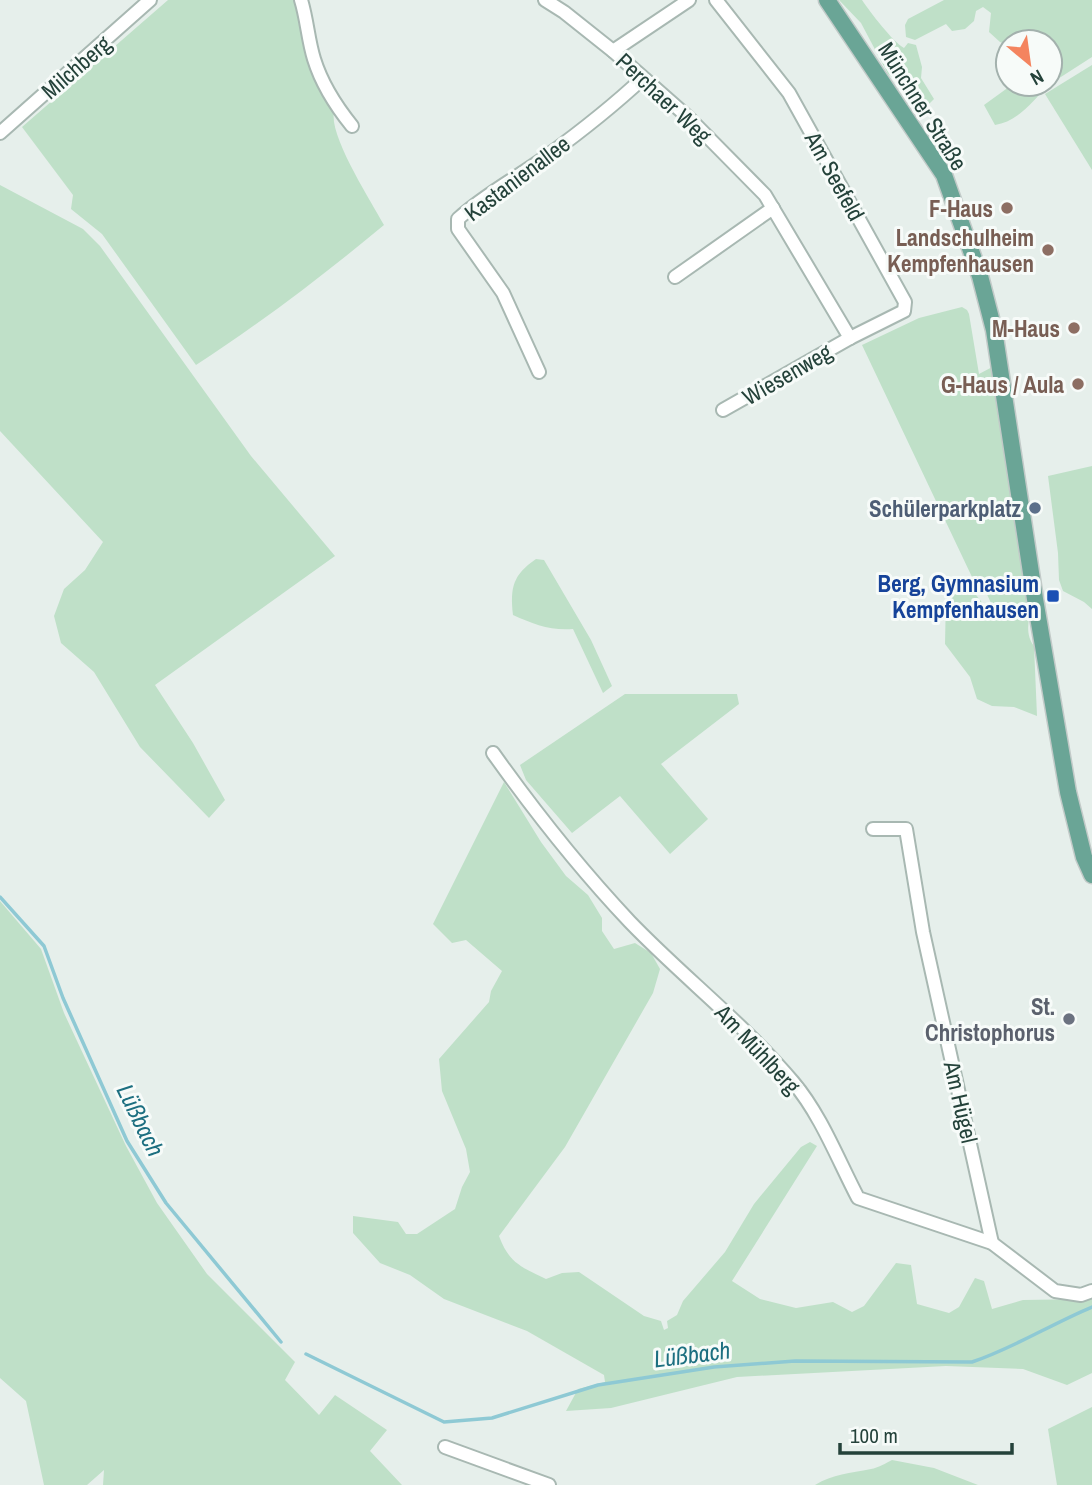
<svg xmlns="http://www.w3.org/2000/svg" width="1092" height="1485" font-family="'Archivo Narrow',sans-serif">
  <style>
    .green { fill: #bfe0c8 }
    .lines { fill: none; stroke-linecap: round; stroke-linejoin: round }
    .stream { stroke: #8ec9d4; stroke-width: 3.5 }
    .minor-casing { stroke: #a8b8b2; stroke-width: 16 }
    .major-casing { stroke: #c2cac8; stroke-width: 19 }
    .minor { stroke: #fff; stroke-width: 12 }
    .major { stroke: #6aa596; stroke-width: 16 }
    .education-dot { fill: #8d6e63; stroke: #f7fbf9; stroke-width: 2.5 }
    .service-dot { fill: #5c6f8a; stroke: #f7fbf9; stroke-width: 2.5 }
    .transit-dot { fill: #1a4fb4; stroke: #f7fbf9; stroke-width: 2.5 }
    .worship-dot { fill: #6b7280; stroke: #f7fbf9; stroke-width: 2.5 }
    .labels { text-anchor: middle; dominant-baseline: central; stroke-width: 6; stroke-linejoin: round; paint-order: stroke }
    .street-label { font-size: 23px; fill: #24423a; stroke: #f7fbf9 }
    .education-label { font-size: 23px; font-weight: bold; fill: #785e54; stroke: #f7fbf9; text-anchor: end }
    .service-label { font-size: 23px; font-weight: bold; fill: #4e5e75; stroke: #f7fbf9; text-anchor: end }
    .transit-label { font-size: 23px; font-weight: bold; fill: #164399; stroke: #f7fbf9; text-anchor: end }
    .worship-label { font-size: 23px; font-weight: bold; fill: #5b616d; stroke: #f7fbf9; text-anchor: end }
    .water-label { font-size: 24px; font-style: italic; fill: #1c6f80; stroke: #f7fbf9 }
  </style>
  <rect width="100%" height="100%" fill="#e6efeb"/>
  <g class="green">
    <path d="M168,0h128l16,73 22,39c-5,24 37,89 50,113 -60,50 -122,97 -188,140l-94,-131 -31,-25 2,-14 -51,-68z"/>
    <path d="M839,0h23c8,12 31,42 42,48l4,-5 8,2 6,22 -1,11 13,21 -8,8 -8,-13 -9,-3 -21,-17 -27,-51z"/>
    <path d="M944,0h148v57l-42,27v-42h-42v3l-8,-3 -11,-10 2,-19 -8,-6 -7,4 -2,10 -9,8 -13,2 -6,-7 -31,16 -9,-3 -1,-12 3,-6z"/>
    <path d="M1092,65v105l-47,-76z"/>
    <path d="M1013,84h36c-15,16 -31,38 -54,41l-11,-20z"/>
    <path d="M0,185l83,44 17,17 151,210 84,100 -180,129 38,58 32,57 -16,18 -69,-71 -46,-75 -33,-29 -7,-27 10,-27 21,-19 18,-28 -103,-111z"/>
    <path d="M962,307l5,3 2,4 10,60 17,-9 37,237c-4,15 -9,31 1,44l3,70 -23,-9 -22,-1 -15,-7 -7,-22 -25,-33 1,-48 20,-14 18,23 29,5 1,-6 -8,2 -15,-3 -6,-13 -13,-13 -110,-232 57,-27z"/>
    <path d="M1092,466v143l-8,-7 -21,-11 -4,-11 -1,-27 -10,-77z"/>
    <path d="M536,559l8,1 47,80 21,46 -9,7 -30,-64c-22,2 -40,-5 -60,-14 -3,-28 0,-40 23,-56z"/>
    <path d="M625,694h112l2,10 -78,60 47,55 -38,35 -50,-58 -48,37 -46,-53 -6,-15z"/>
    <path d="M504,782l37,60 25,34 22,19 14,23v13l12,18 21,-6 16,10 9,16 -7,24 -88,154 -66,89c10,27 22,31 47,43l16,-6 17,-1 65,44 17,5 3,9 4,-2 -1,-7 10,-6 6,-14 42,-49 29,-48 47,-57 9,-5 7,4 -85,135 28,18 36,9 37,-6 19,10 12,-6 32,-43 15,2 6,39 32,9 10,-6 16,-29 9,3 8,28 31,-9 63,-1 6,-3v77l-25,12 -44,-16 -77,-3 -209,11 -126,31 -45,3 12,-22 27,-7 -1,-7 -77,-44 -83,-32 -34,-24 -30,-12 -27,-30v-17l45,6 8,12h11l38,-25 7,-22 8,-15 -4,-23 -24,-58 -3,-32 50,-57 2,-11 11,-20 -36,-31 -14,3 -19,-19z"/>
    <path d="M0,901l41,48 23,64 62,133 31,57 50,71 88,88 -10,18 34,35 16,-20 52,35 -17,21 32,34h-299l1,-15 -17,15h-43l-18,-84 -26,-23z"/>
    <path d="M1092,1407v78h-35l-9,-56z"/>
    <path d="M892,1460l42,8 44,17h-163c18,-11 35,-12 56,-16 7,-1 15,-6 21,-9z"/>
  </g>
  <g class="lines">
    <g class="stream">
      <path d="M0,897l44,49 19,52 64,143 39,62 115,139"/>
      <path d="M306,1354l138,68 48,-4 106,-33 116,-18 81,-6 177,1c42,-14 79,-38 120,-55"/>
    </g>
    <defs>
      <g id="minor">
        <path d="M301,0c6,19 7,40 13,59 8,26 21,46 38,67"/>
        <path d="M545,0l19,12 49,39 76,67 76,77 85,143"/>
        <path d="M716,0l73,93 116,209 -1,9 -54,27 -127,72"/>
        <path d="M613,51l76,-51"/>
        <path d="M0,133l150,-133"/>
        <path d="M675,277l98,-69"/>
        <path d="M539,372l-36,-79 -45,-64v-10c27,-25 59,-41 89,-63 33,-24 66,-50 96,-78"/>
        <path d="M493,753c42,59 87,116 137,169 53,55 114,102 163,160 28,33 45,78 65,116l134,45 63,48 26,4 11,-4"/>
        <path d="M873,829h33l17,103 69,311"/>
        <path d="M445,1447l104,38"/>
      </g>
      <path id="major" d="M827,0l117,175 36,101 14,54 41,269 33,193 16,65 8,18"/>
    </defs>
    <use href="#minor" class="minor-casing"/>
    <use href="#major" class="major-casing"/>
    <use href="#minor" class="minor"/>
    <use href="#major" class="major"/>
  </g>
  <g class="education-dot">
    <circle cx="1007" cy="208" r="7"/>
    <circle cx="1048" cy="250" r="7"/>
    <circle cx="1074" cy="328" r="7"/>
    <circle cx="1078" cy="384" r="7"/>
  </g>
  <circle class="service-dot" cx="1035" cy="508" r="7"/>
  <rect class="transit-dot" x="1046" y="589" width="14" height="14" rx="3.5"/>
  <circle class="worship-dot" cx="1069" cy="1019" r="7"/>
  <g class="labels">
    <g class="street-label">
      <text transform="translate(76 67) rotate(-41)">Milchberg</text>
      <text transform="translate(664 98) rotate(43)">Perchaer Weg</text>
      <text transform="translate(923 106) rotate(58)">Münchner Straße</text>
      <text transform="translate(835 176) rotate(61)">Am Seefeld</text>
      <text transform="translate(517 178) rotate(-37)">Kastanienallee</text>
      <text transform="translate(787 374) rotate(-30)">Wiesenweg</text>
      <text transform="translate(758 1049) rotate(47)">Am Mühlberg</text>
      <text transform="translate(961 1102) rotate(77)">Am Hügel</text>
    </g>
    <g class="education-label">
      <text x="993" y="208">F-Haus</text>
      <text x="1034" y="237">Landschulheim<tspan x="1034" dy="26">Kempfenhausen</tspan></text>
      <text x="1060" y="328">M-Haus</text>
      <text x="1064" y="384">G-Haus / Aula</text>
    </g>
    <g class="service-label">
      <text x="1021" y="508">Schülerparkplatz</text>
    </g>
    <g class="transit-label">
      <text x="1039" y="583">Berg, Gymnasium<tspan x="1039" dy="26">Kempfenhausen</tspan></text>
    </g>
    <g class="worship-label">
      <text x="1055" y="1006">St.<tspan x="1055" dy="26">Christophorus</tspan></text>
    </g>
    <g class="water-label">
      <text transform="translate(141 1120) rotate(64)">Lüßbach</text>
      <text transform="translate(692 1354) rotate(-7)">Lüßbach</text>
    </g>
  </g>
  <g transform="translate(1029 63) rotate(151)"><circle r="33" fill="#f7fbf9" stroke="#a3b1ad" stroke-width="2"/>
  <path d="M0-5L12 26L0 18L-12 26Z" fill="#f4845f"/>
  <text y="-10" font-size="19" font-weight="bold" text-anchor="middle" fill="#24423a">N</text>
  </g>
  <path d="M840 1443v10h172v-10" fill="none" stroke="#24423a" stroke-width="3.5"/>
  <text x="850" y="1443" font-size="21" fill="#24423a" stroke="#f7fbf9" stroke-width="5" paint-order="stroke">100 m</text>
</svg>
